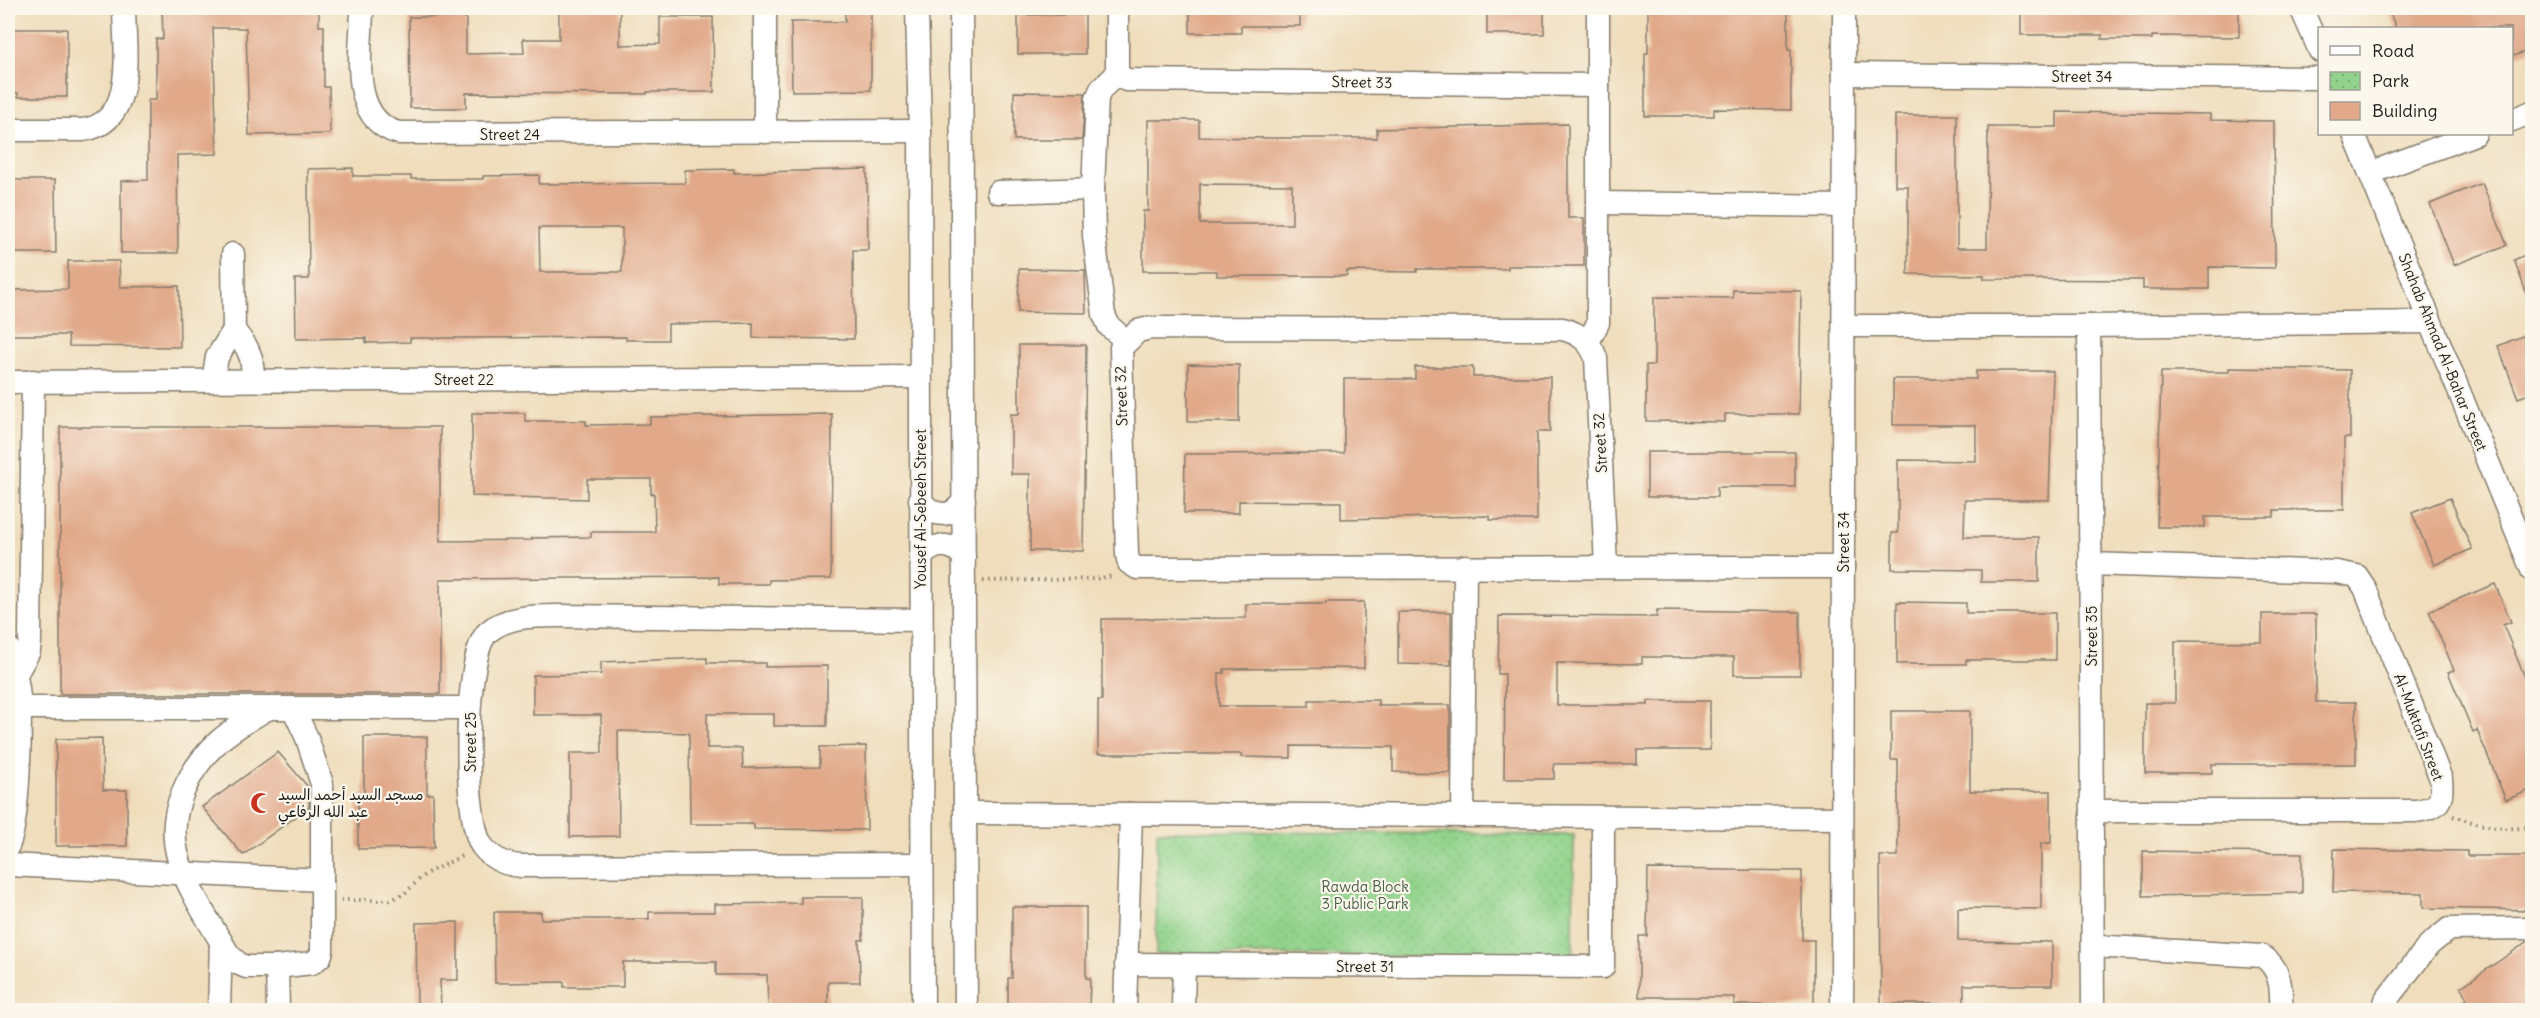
<svg xmlns="http://www.w3.org/2000/svg" width="2540" height="1018" font-family="Delius,'Playpen Sans Arabic',sans-serif">
  <style>
    .built { fill: #f7d0ca }
    .park { fill: url(#park-dots); stroke: #567854; stroke-width: 1.5 }
    .building { fill: #e1a989; fill-rule: evenodd }
    .lines { fill: none; stroke-linecap: round; stroke-linejoin: round }
    .minor-casing { stroke: #867c6c; stroke-width: 25 }
    .path { stroke: #867c6c; stroke-width: 4; stroke-dasharray: 1.5 4.5; stroke-linecap: butt }
    .minor { stroke: #fff; stroke-width: 22 }
    .labels { text-anchor: middle; dominant-baseline: central; stroke-width: 4.5; stroke-linejoin: round; paint-order: stroke }
    .street-label { font-size: 15px; fill: #1c1c1c; stroke: #fbf7ec }
    .poi-label { font-size: 15px; fill: #1c1c1c; stroke: #fbf7ec; text-anchor: start }
    .park-label { font-size: 15px; fill: #455c43; stroke: #fbf7ec }
  </style>
  <defs>
    <pattern id="park-dots" width="8" height="8" patternUnits="userSpaceOnUse" patternTransform="scale(1.5)"><rect width="8" height="8" fill="#91d38b"/><path d="M2 2h.1M6 6h.1" fill="none" stroke="#7cb577" stroke-width="1.8" stroke-linecap="round"/></pattern>
  </defs>
  <rect width="100%" height="100%" fill="#fbf7ec"/>
  <filter id="ink" filterUnits="userSpaceOnUse"><feTurbulence type="fractalNoise" baseFrequency=".0167" numOctaves="2"/><feDisplacementMap in="SourceGraphic" scale="12" xChannelSelector="R" yChannelSelector="G"/><feConvolveMatrix kernelMatrix="1 2 1 2 8 2 1 2 1" color-interpolation-filters="sRGB"/></filter>
  <filter id="wash" filterUnits="userSpaceOnUse"><feTurbulence type="fractalNoise" baseFrequency=".008" numOctaves="4" result="noise"/><feDisplacementMap in="SourceGraphic" scale="24" xChannelSelector="R" yChannelSelector="G"/><feGaussianBlur stdDeviation="1.35" result="paint"/><feColorMatrix in="noise" values="0 0 0 0 0 0 0 0 0 0 0 0 0 0 0 0 0 1.4 0 .05"/><feComposite in="paint" operator="in"/></filter>
  <g filter="url(#wash)">
    <rect width="100%" height="100%" fill="#efddbb"/>
    <path class="built" d="M1599,1007v3h-270v-2z"/>
    <path class="park" d="M1157,831l417,4 -1,123 -417,-4z"/>
    <g id="blocks">
      <g class="building">
        <path d="M162,8h157v18h5v61h5l1,47 -81,1 -3,-107h-33l4,126 -40,1 1,98h-57v-72l27,-1v-80h8v-61h7z"/>
        <path d="M559,8h61v37l40,-1v-27h53l1,75h-67v2l-181,-1v15h-56l-1,-91h57v37l58,-1 -1,-14h36z"/>
        <path d="M845,8h26v82l-79,1 -1,-69h54z"/>
        <path d="M1190,8h110v18h-59v7h-51z"/>
        <rect x="1487" y="8" width="57" height="26"/>
        <path d="M1648,8h140v42h3v60l-77,-1v7h-69v-63h3z"/>
        <path d="M2021,8h218v29l-87,-1v3h-50v-4h-81z"/>
        <path d="M2388,8h144v41l-21,8v-29h-115z"/>
        <rect x="1018" y="15" width="67" height="39"/>
        <path d="M8,29h59v68h-49v-4h-10z"/>
        <path d="M1014,92l71,1 -3,47h-68z"/>
        <path d="M2057,112l153,2v6l64,1 1,147 -66,-1v22h-66v-9l-159,-1v-4l-76,-1v-88h-13v-71h62v133h30l1,-121h69z"/>
        <path d="M1148,120h51v17l71,1h107v-9l191,-5v94h16v48h-76v3h-91v3l-70,-1v5h-130v-5h-74v-60h5zM1200,184l92,1v39h-92z"/>
        <path d="M353,168v8h58v3h72v-3l56,-1v9l146,-1v-13l49,-1v4l133,-4 1,81h-15l1,89 -101,-1v-15l-85,1v16h-42v-3l-153,1h-63v4l-44,1v-5l-70,1 -1,-60h14l-1,-110zM539,228h83v44h-82z"/>
        <path d="M8,180h47l1,73h-48z"/>
        <path d="M2482,183l25,62 -53,20 -24,-61z"/>
        <path d="M2532,252v52l-1,1 -17,-45z"/>
        <path d="M68,261h51l1,26 59,-1 1,61 -111,-1 -1,-11h-60v-45l60,-1z"/>
        <path d="M1019,269l66,1 1,43 -68,-1z"/>
        <path d="M1733,290l68,1 -2,123h-74v8l-79,-1v-56h8v-68l79,1z"/>
        <path d="M2532,332v61l-14,5 -20,-52z"/>
        <path d="M1019,345h67l-3,206h-53v-77h-19v-60h8z"/>
        <path d="M1188,364l51,1v57h-51z"/>
        <path d="M1415,367h58v10h77v55h-13v88h-47v-4l-149,3v-17l-102,-1v12h-55l1,-59 159,-1v-74h71z"/>
        <path d="M2229,368l121,2v68h-6v72h-70v7h-69v10h-48l4,-155h68z"/>
        <path d="M1976,371h77l-4,129h-84l-1,37h75v45h-58v-12l-89,-1v-36h6v-73l78,1v-36h-83v-46h83z"/>
        <path d="M472,413h53v8h61v4l64,-1v-7l182,-3 -1,165 -62,1v4h-50v-7l-279,2v115h-380v-267h380v114l92,-1v-2l59,-1v-5h64l-1,-39 -3,1v-15h-64v20l-115,-3z"/>
        <path d="M1647,452h148v35h-78v10h-70z"/>
        <path d="M2450,498l22,51 -38,16 -22,-52z"/>
        <path d="M2495,584l16,38 -8,3 29,69v95l-26,11 -29,-70 -4,2 -25,-60 6,-2 -25,-59z"/>
        <path d="M1326,602h38v66l-140,1v4h-5v33h90v-6h69v5h72v68l-57,-1v-25l-102,-1v12l-50,-1v-3h-143v-54h4v-81l144,-1v-14h80z"/>
        <path d="M1897,602l69,1v10h89v47h-89v4h-69z"/>
        <path d="M1657,610l143,2v63h-66v-18h-92v7l-85,-1v42h91v-4h62v49h-73v14h-83v15h-50l1,-105h-7l1,-58 158,1z"/>
        <path d="M1398,612h53v53l-53,-1z"/>
        <path d="M2262,614h54v88h40v62h-144v9h-67v-70h30v-62l87,1z"/>
        <path d="M707,658v5h58v4l62,-1v60h-53v-12h-67v34h35l1,20 77,-1v-20l46,-1 1,84 -113,-1v-5h-64l-1,-91 -71,-2 1,105 -49,1v-84h32l-1,-38h-68v-40l68,-1v-12z"/>
        <path d="M1891,711h79v80h81v52h-10v66l-83,-1v33l94,1v43h-88v19h-83l-1,-148h18v-96h-7z"/>
        <path d="M364,737h63v57h6l1,54 -76,1v-54h6z"/>
        <path d="M102,738l1,52h24v56h-71v-107z"/>
        <path d="M278,752l31,36v19l-66,48 -41,-48z"/>
        <path d="M2334,849l133,2v5h65v54l-109,-2v-15l-90,-1z"/>
        <path d="M2143,851l159,2v40l-159,3z"/>
        <path d="M1648,869l154,2v69h12v65h-80v-8h-95v-61h8z"/>
        <path d="M801,897h62v43h-4l1,42h-32v29h-60l-1,-36h-51v-13h-93v25h-59v-5l-69,1 -1,-71h47v7h108v-7h66v-8l86,-1z"/>
        <path d="M1012,907h74v71h4l-1,33h-81v-33h4z"/>
        <path d="M458,922v58h-18l1,31h-24l-1,-88z"/>
        <path d="M2532,942v69h-83l18,-12 -6,-12 66,-45z"/>
      </g>
    </g>
  </g>
  <g filter="url(#ink)">
    <use href="#blocks" fill-opacity="0" stroke="#867c6c" stroke-width="1.5"/>
    <g class="lines">
      <defs>
        <g id="minor">
          <path d="M362,8c0,39 -15,112 37,125l521,-2"/>
          <path d="M765,8v124"/>
          <path d="M917,8l3,123 3,879"/>
          <path d="M961,8l5,1002"/>
          <path d="M2301,8l19,43"/>
          <path d="M1117,74l9,6 472,5"/>
          <path d="M1117,74l-16,15 -4,9 -4,91 1,47 10,79 5,11 17,15"/>
          <path d="M1117,74v-66"/>
          <path d="M1844,74l476,4"/>
          <path d="M2512,120l20,-8"/>
          <path d="M8,130h75c55,-8 41,-83 41,-122"/>
          <path d="M2354,134l178,436"/>
          <path d="M2370,173l105,-39"/>
          <path d="M998,192l95,-3"/>
          <path d="M1598,203l246,3"/>
          <path d="M233,254l1,76 13,18 4,10 3,22"/>
          <path d="M1844,326h245l341,-4"/>
          <path d="M2089,326l4,684"/>
          <path d="M1588,342l10,-19v-315"/>
          <path d="M213,380l4,-23 17,-27"/>
          <path d="M8,382l912,-5"/>
          <path d="M920,500c14,18 32,19 44,0"/>
          <path d="M921,557c14,-15 30,-15 43,0"/>
          <path d="M2090,564l247,8 20,4 8,12 76,191c2,24 -2,28 -25,32h-324"/>
          <path d="M1606,566l-10,-208c-6,-17 -16,-24 -33,-29l-413,-1 -12,3 -17,17 6,207 2,8 8,5 706,-1"/>
          <path d="M8,647c5,13 8,27 10,41 4,29 1,135 -10,158"/>
          <path d="M16,674l13,-23 1,-11 3,-259"/>
          <path d="M20,708h449"/>
          <path d="M269,708c-17,10 -35,20 -50,33 -30,28 -52,70 -42,112 7,31 35,73 52,102l10,9 7,3h31l35,-4 8,-6 2,-6v-167l-15,-46 -14,-30"/>
          <path d="M966,813l876,5"/>
          <path d="M1463,816l2,-250"/>
          <path d="M920,864l-399,2c-15,-1 -29,-7 -39,-20 -19,-27 -19,-192 6,-214 18,-16 47,-16 70,-16l363,4"/>
          <path d="M8,865l314,15"/>
          <path d="M2093,946l169,10c19,12 20,34 19,54"/>
          <path d="M1126,964l477,3v-150"/>
          <path d="M277,967l1,43"/>
          <path d="M219,1010l2,-69"/>
          <path d="M1125,1010l6,-196"/>
          <path d="M1183,1010l1,-45"/>
          <path d="M1842,1010l2,-1002"/>
          <path d="M2383,1010l3,-10 43,-55 20,-16 83,-1"/>
        </g>
      </defs>
      <use href="#minor" class="minor-casing"/>
      <g class="path">
        <path d="M983,581l111,-2 19,-3"/>
        <path d="M2453,816c26,9 51,15 79,11"/>
        <path d="M341,900h49l14,-6 21,-20 39,-19"/>
      </g>
      <use href="#minor" class="minor"/>
    </g>
  </g>
  <defs>
    <symbol id="mosque-bare" viewBox="-9 -9 18 18"><path d="M3.5-4.9A6 6 0 1 0 3.5 4.9A5 5 0 1 1 3.5-4.9Z" fill="#c8321e" stroke="#fbf7ec" stroke-width="2.5" paint-order="stroke"/></symbol>
  </defs>
  <g fill-rule="evenodd">
    <use href="#mosque-bare" x="246" y="788" width="30" height="30"/>
  </g>
  <g class="labels">
    <g class="street-label">
      <text x="2082" y="76">Street 34</text>
      <text transform="translate(1362 82) rotate(1)">Street 33</text>
      <text x="510" y="134">Street 24</text>
      <text transform="translate(2443 352) rotate(68)">Shahab Ahmad Al-Bahar Street</text>
      <text x="464" y="379">Street 22</text>
      <text transform="translate(1121 396) rotate(-92)">Street 32</text>
      <text transform="translate(1600 443) rotate(-93)">Street 32</text>
      <text transform="translate(920 509) rotate(-90)">Yousef Al-Sebeeh Street</text>
      <text transform="translate(1843 542) rotate(-90)">Street 34</text>
      <text transform="translate(2091 636) rotate(-90)">Street 35</text>
      <text transform="translate(2419 727) rotate(69)">Al-Muktafi Street</text>
      <text transform="translate(470 742) rotate(-90)">Street 25</text>
      <text x="1365" y="966">Street 31</text>
    </g>
    <g class="poi-label">
      <text x="278" y="794">مسجد السيد أحمد السيد<tspan x="278" dy="17">عبد الله الرفاعي</tspan></text>
    </g>
    <g class="park-label">
      <text x="1365" y="886">Rawda Block<tspan x="1365" dy="17">3 Public Park</tspan></text>
    </g>
  </g>
  <rect width="2540" height="1018" fill="none" stroke="#fbf7ec" stroke-width="30"/>
  <rect x="2318" y="27" width="195" height="108" fill="#fbf7ec" stroke="#a29f99" stroke-width="1.5"/>
  <rect x="2330" y="46" width="30" height="9" fill="#ffffff" stroke="#a29f99" stroke-width="1.5"/>
  <text x="2372" y="57" font-size="18" fill="#1c1c1c">Road</text>
  <rect x="2330" y="72" width="30" height="18" fill="url(#park-dots)" stroke="#a29f99" stroke-width="1.5"/>
  <text x="2372" y="87" font-size="18" fill="#1c1c1c">Park</text>
  <rect x="2330" y="102" width="30" height="18" fill="#e1a989" stroke="#a29f99" stroke-width="1.5"/>
  <text x="2372" y="117" font-size="18" fill="#1c1c1c">Building</text>
</svg>
